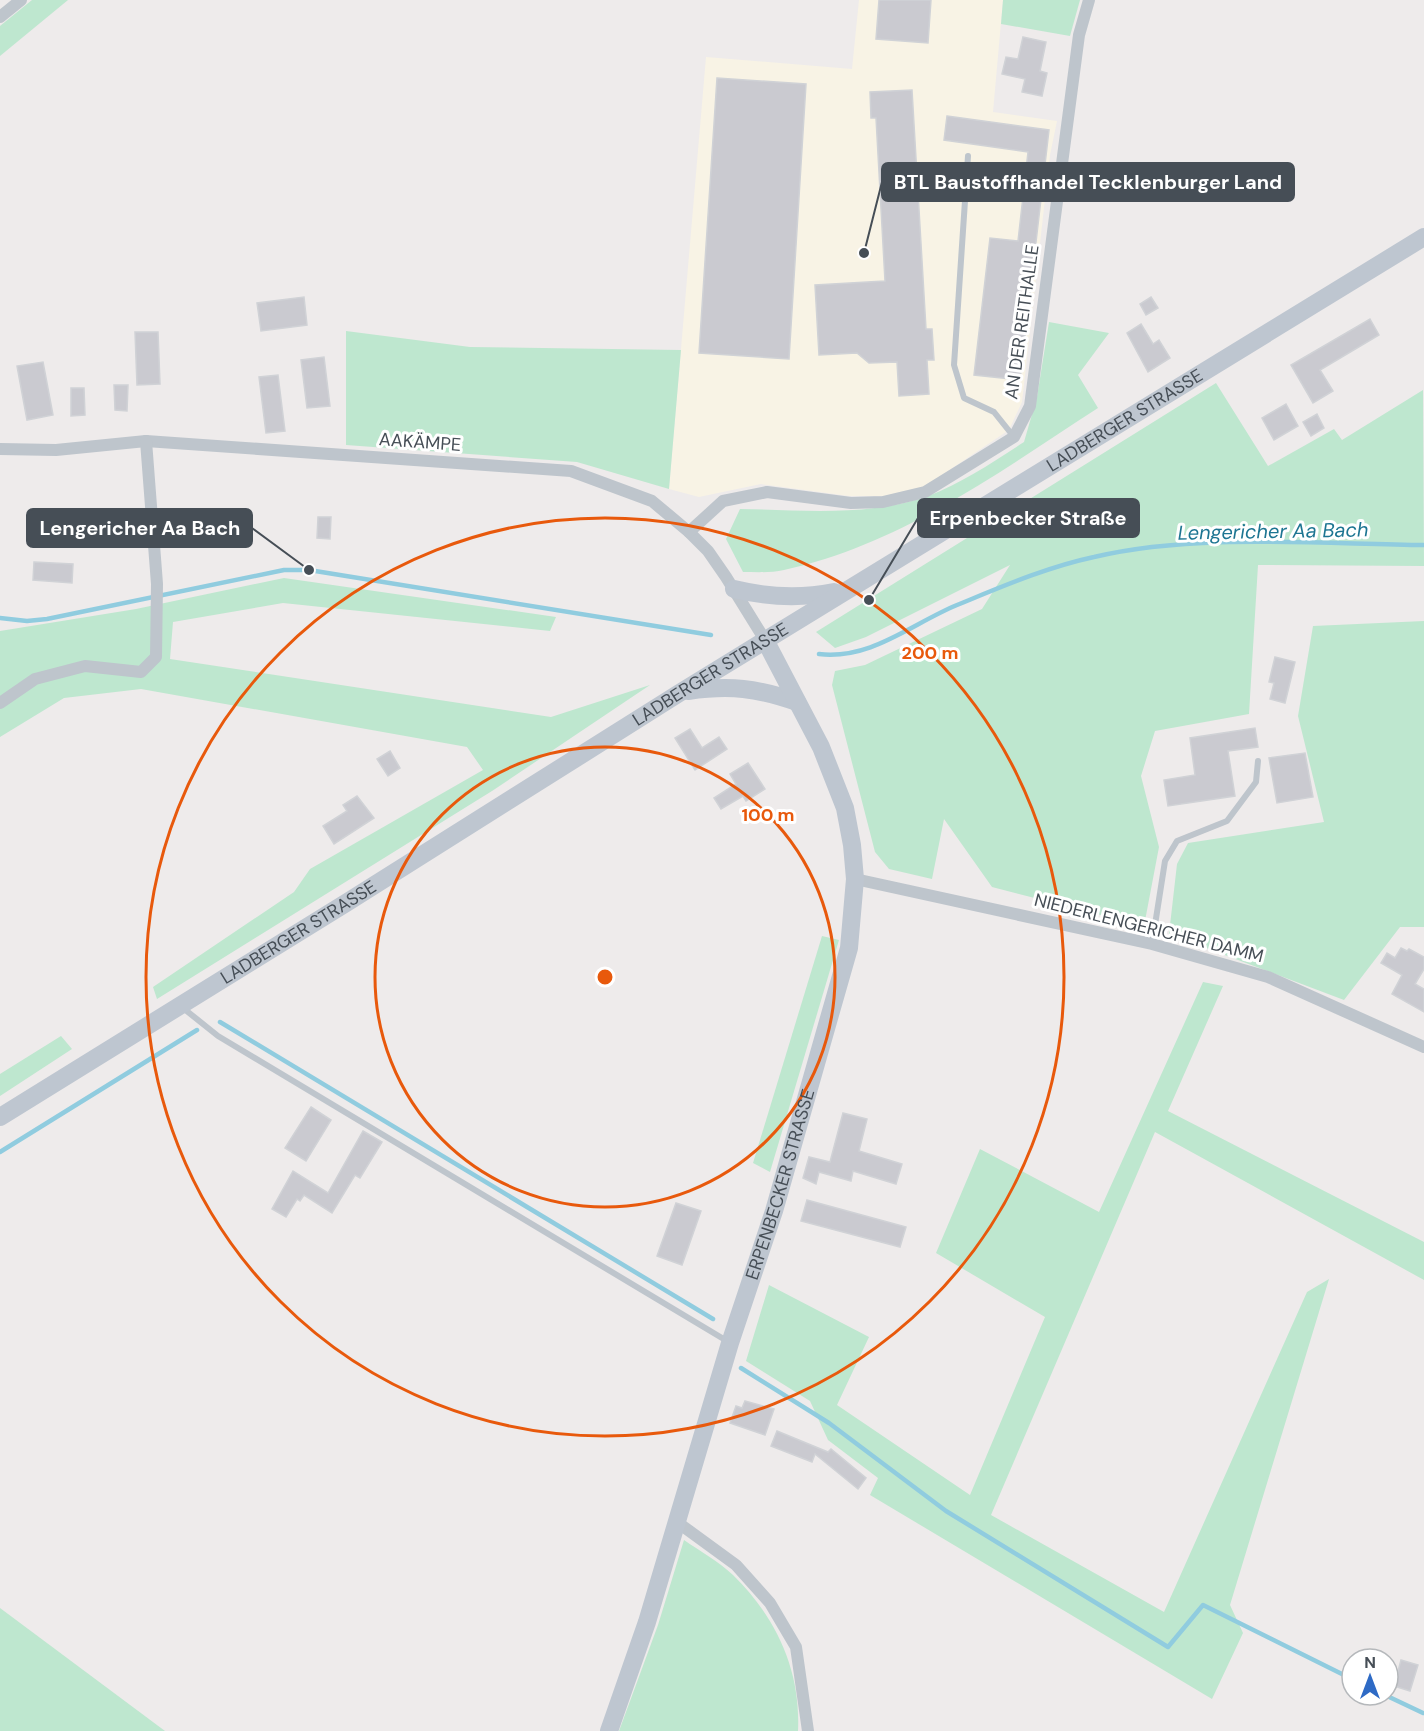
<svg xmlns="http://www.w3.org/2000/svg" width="1424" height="1731" font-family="'DM Sans',sans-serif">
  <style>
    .commercial { fill: #f8f3e5 }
    .green { fill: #bee7cf }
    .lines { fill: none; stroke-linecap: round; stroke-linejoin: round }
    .stream { stroke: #90ccdf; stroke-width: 4.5 }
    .building { fill: #cacad0; stroke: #d0d2d6; stroke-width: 1.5 }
    .service { stroke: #bec5cc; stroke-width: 6 }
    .minor { stroke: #bec5cc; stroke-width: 12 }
    .secondary { stroke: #bec6d0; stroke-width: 18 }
    .ring { fill: none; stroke: #e8590c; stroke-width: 3 }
    .labels { text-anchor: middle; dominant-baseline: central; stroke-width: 6; stroke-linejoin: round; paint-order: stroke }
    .street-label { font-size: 18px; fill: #464e56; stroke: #fff }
    .water-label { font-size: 20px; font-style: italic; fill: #1d7592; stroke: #fff }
    .centre { fill: #e8590c; stroke: #fff; stroke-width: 3 }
    .ring-label { font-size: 18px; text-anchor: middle; font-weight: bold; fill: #e8590c; stroke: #fff; stroke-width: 6; stroke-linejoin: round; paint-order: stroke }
    .leader { fill: none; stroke: #464e56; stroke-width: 2 }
    .callout-dot { fill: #464e56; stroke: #fff; stroke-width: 2 }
    .callout { fill: #464e56; stroke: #464e56; stroke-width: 2 }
    .callout-label { font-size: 20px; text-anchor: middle; font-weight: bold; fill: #fff }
  </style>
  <rect width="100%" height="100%" fill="#eeebeb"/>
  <path class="commercial" d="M859,0h144l-10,112 64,9 -7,34 -28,247 -13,28 -85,57 -39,9h-36l-88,-12 -62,13 -30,-8 37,-432 146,12z"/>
  <g class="green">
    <path d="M32,0h36l-68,56v-30z"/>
    <path d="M1003,0h77l-10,36 -69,-12z"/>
    <path d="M1049,322l60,11 -31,42 20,33c-99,64 -196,136 -314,162 -13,3 -28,2 -41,2l-17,-33 14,-30c62,1 129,8 188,-13 34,-13 65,-34 96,-54l13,-45z"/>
    <path d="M346,331l124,16 211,3 -12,139 -92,-27 -231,-17z"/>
    <path d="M1216,383l52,83 66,-37 8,11 81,-50 1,176 -166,-1 -9,149 -94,17 -14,45 18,71 -15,79 -152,-39 -48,-68 -12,60 -43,-10 -14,-17 -43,-167 3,-14 30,-6 117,-56 28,-44 -144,72 -31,11 -19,-16z"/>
    <path d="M284,578l272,39 -6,14 -267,-28 -110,19 -3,37 381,58 99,-32 -158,106 -335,208 -4,-12 141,-95 16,-23 173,-99 -16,-23 -326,-58 -77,9 -64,39v-106l136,-22z"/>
    <path d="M1424,621v306h-24l-56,73 -175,-66 8,-70 11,-21 136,-21 -26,-106 15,-90z"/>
    <path d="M822,936l17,4 -69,232 -17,-9z"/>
    <path d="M1203,982l20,4 -55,125 256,131v38l-269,-148 -164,383 173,97 143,-320 22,-13 -99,326 13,28 -31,66 -342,-204 8,-17 -50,-38 -18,-39 -64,-40 23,-76 100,52 -32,68 133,90 75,-178 -109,-64 44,-104 119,63z"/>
    <path d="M61,1036l11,13 -72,47v-22z"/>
    <path d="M684,1540c16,11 35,22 49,35 43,42 68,95 65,156h-179l39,-106z"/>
    <path d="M0,1608l165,123h-165z"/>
  </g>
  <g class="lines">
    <g class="stream">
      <path d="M0,618l27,3 20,-2 237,-49h25l402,65"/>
      <path d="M819,654c52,6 92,-30 138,-49 44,-18 90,-38 137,-48 100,-24 226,-13 330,-12"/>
      <path d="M220,1022l493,297"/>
      <path d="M0,1152l197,-122"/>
      <path d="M741,1368l88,55 117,88 222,136 35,-42 149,74"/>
      <path d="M1385,1695l38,18"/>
    </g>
  </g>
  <g class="building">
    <path d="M879,0h52l-3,43 -52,-4z"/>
    <path d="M1023,37l23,5 -6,29 7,2 -5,23 -20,-4 3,-13 -23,-5 4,-17 12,2z"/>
    <path d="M717,78l89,6 -17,275 -90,-6z"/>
    <path d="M912,90l14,239h6l2,31h-7l2,34 -30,2 -2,-34 -28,1 -12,-10 -38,2 -4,-70 70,-4 -9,-163h-5l-1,-26z"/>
    <path d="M947,116l102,14 -29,250 -46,-5 16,-137 28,3 10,-89 -84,-12z"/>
    <path d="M304,297l3,28 -46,6 -4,-28z"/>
    <path d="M1151,297l7,11 -12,7 -6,-11z"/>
    <path d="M1370,319l9,16 -59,35 13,21 -20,12 -22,-38z"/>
    <path d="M1141,324l12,20 6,-4 11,18 -22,14 -21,-39z"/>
    <path d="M135,332h23l2,52 -23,1z"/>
    <path d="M324,357l6,49 -23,2 -6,-48z"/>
    <path d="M43,362l10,53 -26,5 -10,-54z"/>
    <path d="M278,375l7,56 -19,2 -7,-56z"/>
    <path d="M114,385h14l-1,26 -12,-1z"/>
    <path d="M71,388h13l1,27 -14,1z"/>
    <path d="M1286,404l12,22 -24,14 -12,-22z"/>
    <path d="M1317,414l7,14 -13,8 -8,-14z"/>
    <path d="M318,517h13l-1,22 -13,-1z"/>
    <path d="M34,562l39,2 -1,19 -39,-3z"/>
    <path d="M1275,657l20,5 -10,41 -15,-4 4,-16 -5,-1z"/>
    <path d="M1255,728l3,19 -30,4 7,45 -67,10 -4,-26 31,-5 -5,-37z"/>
    <path d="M690,729l12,19 17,-11 8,12 -32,21 -20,-32z"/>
    <path d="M390,751l10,17 -12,8 -11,-17z"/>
    <path d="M1305,753l8,44 -36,6 -8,-45z"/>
    <path d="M748,763l17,26 -19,12 -3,-5 -22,13 -7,-11 22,-14 -6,-10z"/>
    <path d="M357,796l17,22 -40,26 -11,-18 24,-15 -4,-6z"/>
    <path d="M1401,948l6,3 2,-2 15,8v12l-9,15 9,5v23l-32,-18 10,-19 -21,-12 6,-10 8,5z"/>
    <path d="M311,1107l20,13 -25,41 -21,-13z"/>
    <path d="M843,1113l24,6 -8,32 43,13 -6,20 -43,-13 -2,10 -32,-9 -3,12 -13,-6 6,-21 21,5z"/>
    <path d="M363,1131l19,11 -22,36 -5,-3 -23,38 -28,-18 -4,6 -3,-2 -11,18 -14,-8 21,-38 35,22z"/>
    <path d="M807,1200l99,27 -6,20 -99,-26z"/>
    <path d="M676,1203l25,8 -19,54 -25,-9z"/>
    <path d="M745,1401l29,8 -9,26 -35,-12 6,-17 6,2z"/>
    <path d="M777,1431l51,21 3,-3 35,29 -8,11 -43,-35 -3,8 -41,-16z"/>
    <path d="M1401,1660l17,5 -8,26 -16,-5z"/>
  </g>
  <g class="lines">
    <g class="service">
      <path d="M968,156l-14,209 10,33 30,14 20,25"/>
      <path d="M1152,944l13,-83 12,-20 50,-20 29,-39 2,-21"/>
      <path d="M183,1008l35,28 509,305"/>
    </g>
    <g class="minor">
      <path d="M0,17l21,-17"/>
      <path d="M0,449l56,1 90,-9 425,30 81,30 37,31 19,19 18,26 39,63"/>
      <path d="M689,532l34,-31 44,-9 84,11 32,-1 42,-10 89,-55 16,-31 49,-371 10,-35"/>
      <path d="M0,703l35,-24 50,-13 56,6 15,-15 1,-73 -11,-143"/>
      <path d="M855,879l297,65 116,33 156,70"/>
      <path d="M677,1522l59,43 34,38 26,44 12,84"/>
    </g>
    <g class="secondary">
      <path d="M734,589c33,8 65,10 100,3"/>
      <path d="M688,691c42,-6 69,-3 109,11"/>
      <path id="s1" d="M0,1117l346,-214 335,-211 743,-455"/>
      <path id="s2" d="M609,1731l38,-109 83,-279 44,-132 75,-263 6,-69 -3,-34 -7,-37 -24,-61 -56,-107"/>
    </g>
  </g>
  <g class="ring">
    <circle cx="605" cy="977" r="230"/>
    <circle cx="605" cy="977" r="459"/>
  </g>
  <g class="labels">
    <g class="street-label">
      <text transform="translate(1022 322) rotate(-82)">AN DER REITHALLE</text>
      <text stroke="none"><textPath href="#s1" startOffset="1323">LADBERGER STRASSE</textPath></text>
      <text transform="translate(420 442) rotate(4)">AAKÄMPE</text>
      <text stroke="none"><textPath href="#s1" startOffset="837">LADBERGER STRASSE</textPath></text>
      <text transform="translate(1149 928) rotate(14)">NIEDERLENGERICHER DAMM</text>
      <text stroke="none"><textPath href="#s1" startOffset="351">LADBERGER STRASSE</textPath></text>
      <text stroke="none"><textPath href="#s2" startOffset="573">ERPENBECKER STRASSE</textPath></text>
    </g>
    <g class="water-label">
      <text transform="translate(1273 531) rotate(-1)">Lengericher Aa Bach</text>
    </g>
  </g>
  <circle cx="605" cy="977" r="9" class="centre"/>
  <g class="ring-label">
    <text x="930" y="659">200 m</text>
    <text x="768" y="821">100 m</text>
  </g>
  <path class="leader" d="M864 253L882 182M869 600L918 518M309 570L252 528"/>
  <g class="callout-dot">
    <circle cx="864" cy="253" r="6"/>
    <circle cx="869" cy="600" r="6"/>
    <circle cx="309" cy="570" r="6"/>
  </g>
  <g class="callout">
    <rect x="882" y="163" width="412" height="38" rx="6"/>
    <rect x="918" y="499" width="221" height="38" rx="6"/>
    <rect x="27" y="509" width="225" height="38" rx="6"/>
  </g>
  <g class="callout-label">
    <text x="1088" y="189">BTL Baustoffhandel Tecklenburger Land</text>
    <text x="1028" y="525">Erpenbecker Straße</text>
    <text x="140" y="535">Lengericher Aa Bach</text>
  </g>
  <g transform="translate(1370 1677)"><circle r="28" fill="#ffffff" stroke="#b5b8bb" stroke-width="1.5"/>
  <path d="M0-4.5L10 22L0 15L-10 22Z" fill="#2e6ac5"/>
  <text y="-9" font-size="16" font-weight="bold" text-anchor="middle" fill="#464e56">N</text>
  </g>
</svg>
